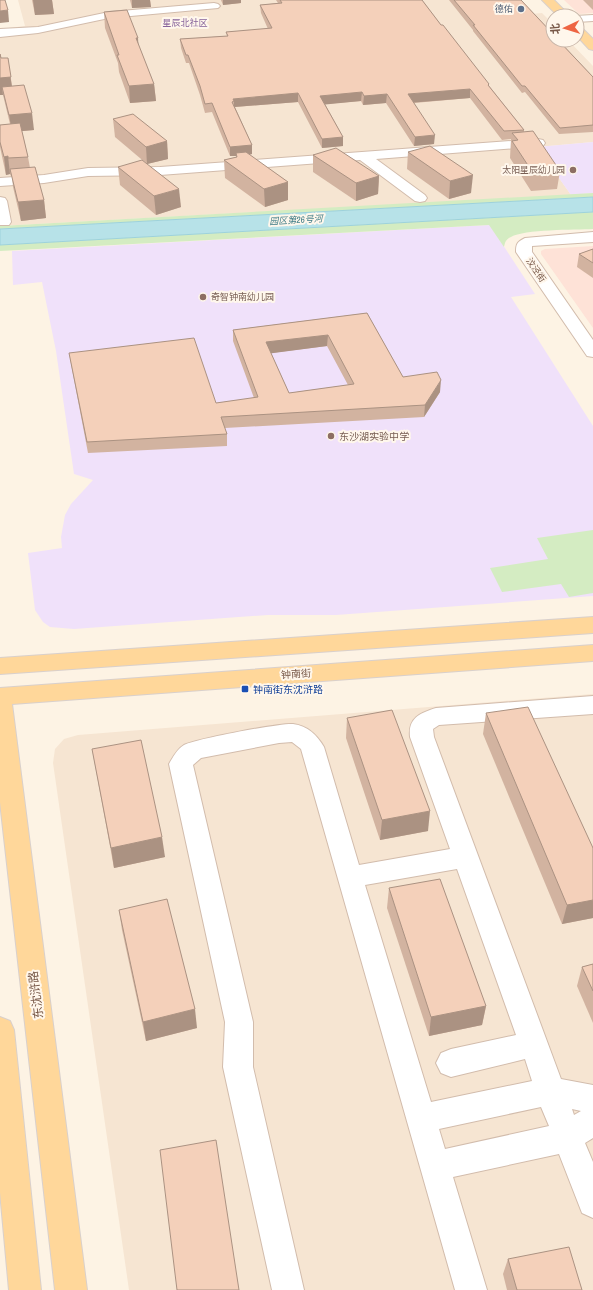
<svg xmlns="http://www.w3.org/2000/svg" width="593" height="1290" font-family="'Archivo Narrow','Noto Sans SC',sans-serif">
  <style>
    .residential { fill: #f6e5d2 }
    .commercial { fill: #fee2d7 }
    .education { fill: #f0e1fa }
    .green { fill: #d4ecc2 }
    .water { fill: #b7e2e8; stroke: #9dd2db }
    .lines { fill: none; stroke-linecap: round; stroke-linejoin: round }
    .minor-casing { stroke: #d2bcac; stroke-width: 2 }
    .major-casing { stroke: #d9d0cc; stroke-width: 2 }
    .minor { fill: #fff; fill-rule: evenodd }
    .major { fill: #ffd79a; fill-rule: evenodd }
    .wall { fill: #d2b3a0; fill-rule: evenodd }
    .shaded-wall { fill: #ab9282 }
    .building { fill: #f4d0ba; stroke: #ab9282; fill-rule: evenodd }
    .service-dot { fill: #5c6f8a; stroke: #fff7ec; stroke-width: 1.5 }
    .education-dot { fill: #8d6e63; stroke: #fff7ec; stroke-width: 1.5 }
    .transit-dot { fill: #1a4fb4; stroke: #fff7ec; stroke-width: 1.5 }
    .labels { text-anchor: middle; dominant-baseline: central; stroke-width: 4; stroke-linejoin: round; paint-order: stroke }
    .far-service-label { font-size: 9px; fill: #4e5e75; stroke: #fff7ec; text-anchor: end }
    .far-neighbourhood-label { font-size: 9px; fill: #87639b; stroke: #fff7ec }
    .far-education-label { font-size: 9px; fill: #785e54; stroke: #fff7ec; text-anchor: end }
    .far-water-label { font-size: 9px; font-style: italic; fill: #3e7b85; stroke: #fff7ec }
    .far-street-label { font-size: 9px; fill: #785848; stroke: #fff7ec }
    .education-label { font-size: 10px; fill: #785e54; stroke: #fff7ec; text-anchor: start }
    .street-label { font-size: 10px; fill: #785848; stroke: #fff7ec }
    .transit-label { font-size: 10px; fill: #164399; stroke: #fff7ec; text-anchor: start }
    .near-street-label { font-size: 12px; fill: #785848; stroke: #fff7ec }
  </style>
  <rect width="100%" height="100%" fill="#fdf3e4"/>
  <g class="residential">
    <path d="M18,0h477l14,16 33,-3 11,11v16h15l25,26v76l-56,5 34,48 -571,31v-197l25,-3z"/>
    <path d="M593,694v596h-464l-76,-527 2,-14 9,-10 14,-4z"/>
  </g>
  <g class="commercial">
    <path d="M564,0h29v13l-14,1z"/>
    <path d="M593,246v82l-52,-74v-3l4,-2z"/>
  </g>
  <g class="education">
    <path d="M593,142v51l-22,2 -34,-48z"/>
    <path d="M490,225l45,69 -24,3 82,129v170l-257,19h-68l-194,14 -24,-2 -7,-5 -8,-12 -7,-57 34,-5 -1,-11 4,-22 6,-11 22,-24 -19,-6 -18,-123 -14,-69 -29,3 -1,-34z"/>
  </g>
  <g class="green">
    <path d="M593,193v4l-593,32v-3z"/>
    <path d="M593,212v17c-18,1 -69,0 -82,8 -5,2 -6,5 -7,10l-15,-22 -489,26v-6z"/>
    <path d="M593,530v63l-24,4 -8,-13 -59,8 -12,-24 58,-9 -11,-21z"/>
  </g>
  <path class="water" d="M593,197v15l-593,33v-16z"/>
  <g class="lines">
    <defs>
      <g id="minor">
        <path d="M214,3l4,1 2,2 -2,2 -109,10 -71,15 -38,4v-8l38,-2 71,-15z"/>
        <path d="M593,15v6l-16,1v-6h-2z"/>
        <path d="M538,139l5,1 2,3 -2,3 -167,13 49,36 2,3 -2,3 -5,1 -5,-1 -55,-41 -200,15 -72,1 -44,7 -44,3v-8l44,-3 44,-7 72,-1z"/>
        <path d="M0,197l5,1 2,3 4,21 -2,3h-9z"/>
        <path d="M593,232v10l-61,4v6l61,88v17l-6,-1 -71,-104c0,-8 1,-10 9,-14z"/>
        <path d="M593,696v18l-154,11 -6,4 1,8 127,342 32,6v53l-8,5 8,19v56l-11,-5 -23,-59 -106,23 34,113h-32l-154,-541 -9,-7 -13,1 -78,15 -8,7 60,257v45l51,223h-32l-49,-223 2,-45 -56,-258c4,-7 8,-15 15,-19 12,-6 96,-22 109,-21 15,2 24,11 31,23l35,118 91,-16 -40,-112c-2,-19 10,-24 26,-29zM457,869l59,166 -65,14 -10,4 -5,10 5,10 10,4 74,-18 7,22 -101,21 -66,-217zM541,1107l8,19 -104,23 -6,-20zM572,1109l9,2 -7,4z"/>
      </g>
      <g id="major">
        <path d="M542,0h12l16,16h-12z"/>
        <path d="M577,26l4,1 12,12v11l-4,-1 -12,-13z"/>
        <path d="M593,617v16l-593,41v-16z"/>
        <path d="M593,645v16l-581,43 75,586h-32l-55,-488v-114z"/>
        <path d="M0,1017l10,4 4,9 27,260h-32l-9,-98z"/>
      </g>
    </defs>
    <use href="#minor" class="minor-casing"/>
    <use href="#major" class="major-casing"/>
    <use href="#minor" class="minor"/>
    <use href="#major" class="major"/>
  </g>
  <g class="wall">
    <path d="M32,0h20l2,14 -19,1z"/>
    <path d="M130,0h20l1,7 -19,1z"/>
    <path d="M221,0h20v3l-18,2z"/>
    <path d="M276,0h146l19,25 83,105v2l36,39 -3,18 -26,2 -21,-33 1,-19 -9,1 -32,-42 -56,5 20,41 -20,2 -28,-43 -23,2 -2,-4 -36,3 18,33v9l-21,2 -24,-46 -63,5 17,38v9l-3,1 39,27v18l-23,7 -40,-29 -1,-18 12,-3v-1h-6l-18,-44 -7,1 -5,-18 -11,-32h-3l-5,-15 -1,-9 47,-3 -1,-4 42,-3 -7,-16 -1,-8 18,-2z"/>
    <path d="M449,0h72l72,77v55l-34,2 -34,-42 -3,1 -49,-62v-1z"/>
    <path d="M583,0h10v10z"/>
    <path d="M104,12l34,26v7l16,39 2,17 -26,2 -11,-31 -1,-9 -13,-35z"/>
    <path d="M0,54l1,4h7l4,28 22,44 -12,1 6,26 2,11 14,32 2,18 -25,3 -8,-34 -1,-11h-1l-1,-2 -4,1 -6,-28v-22l10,-1 -7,-29h-3z"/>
    <path d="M113,119l54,22 1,18 -21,5 -32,-27z"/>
    <path d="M408,152l63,41 -22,6 -42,-30z"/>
    <path d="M313,155l66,21 -1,18 -22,7 -43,-29z"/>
    <path d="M118,167l63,40 -25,8 -36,-30z"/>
    <path d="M593,249v29l-16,-11 2,-13z"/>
    <path d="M367,313l36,64 37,15 -16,25 -199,11 2,6v12l-139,7 -17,-89 -2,-11 147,50 38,-5 -21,-57v-11zM327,346l21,39 -59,8 -18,-40z"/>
    <path d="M486,713l107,135v70l-31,6 -79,-190z"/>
    <path d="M347,718l81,113 -48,9 -34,-102z"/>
    <path d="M92,749l73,108 -51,11z"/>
    <path d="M389,888l97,118 -4,19 -53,11 -42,-128z"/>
    <path d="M119,910l78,118 -51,13 -24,-111z"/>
    <path d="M593,964v59l-16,-37 5,-19z"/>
    <path d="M508,1259l74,31h-75l-4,-16z"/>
  </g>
  <g class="shaded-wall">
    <path d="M33,0h19l2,14 -19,1z"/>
    <path d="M132,0h18l1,7 -19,1z"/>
    <path d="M223,0h18v3l-18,2z"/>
    <path d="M8,10l1,12 -9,1v-12z"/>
    <path d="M136,38h2l1,16z"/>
    <path d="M10,74l3,20 -11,-7 1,8h-3v-17z"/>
    <path d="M154,84l2,17 -26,2 -1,-17z"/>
    <path d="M470,89v9l-62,5v-9z"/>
    <path d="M362,92l-1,9 -41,4v-9z"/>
    <path d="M298,93v9l-64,5v-6l-1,-2z"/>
    <path d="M387,94l-1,9 -23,2 1,-9z"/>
    <path d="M32,113l2,17 -22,2 -3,-17z"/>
    <path d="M435,135l-1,9 -20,2 1,-9z"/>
    <path d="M343,137v9l-21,2v-9z"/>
    <path d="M167,141l1,18 -21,5 -1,-17z"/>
    <path d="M252,145v9l-15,2 -1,-3v3h-6v-9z"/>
    <path d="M8,156l2,18 -4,1 -2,-18z"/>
    <path d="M473,175l-2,18 -22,6 1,-18z"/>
    <path d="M379,176l-1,18 -22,7v-18z"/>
    <path d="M288,182v18l-23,7 -1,-18z"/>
    <path d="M179,189l2,18 -25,8 -2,-19z"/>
    <path d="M44,200l2,18 -25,3 -3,-19z"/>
    <path d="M328,335l-1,11 -61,8v-12z"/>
    <path d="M441,380l-1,12 -16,25 1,-12z"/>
    <path d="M430,811l-2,20 -48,9 2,-20z"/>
    <path d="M162,837l3,20 -51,11 -3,-20z"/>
    <path d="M593,900v18l-31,6 5,-19z"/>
    <path d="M486,1006l-4,19 -53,11 2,-19z"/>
    <path d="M195,1009l2,19 -51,13 -3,-19z"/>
  </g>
  <g class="building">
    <path d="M0,0h5l3,10 -8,1z"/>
    <path d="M280,0h142l19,25h2l46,59 -1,1 36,45 -20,1 -34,-42 -62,5 27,41 -20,2 -28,-43 -23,2 -2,-4 -42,4 23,41 -21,2 -24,-46 -65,6 1,2 -2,1 20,43 -22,2 -18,-44 -7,1 -5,-18 -12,-31h-2l-6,-16 48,-3 -2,-4 46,-4 -12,-23 22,-2z"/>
    <path d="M454,0h67l32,34v6h5l35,37v48l-33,3 -35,-42h-3l-49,-61h2z"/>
    <path d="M127,10l11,28h-2l18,46 -25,2 -12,-31h2l-15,-43z"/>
    <path d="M0,54l1,4h7l3,19 -11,1z"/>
    <path d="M24,85l8,28 -23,2 -7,-28z"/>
    <path d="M133,114l34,27 -21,6 -33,-28z"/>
    <path d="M20,123l8,34 -20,1v-2l-4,1 -4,-15v-17z"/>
    <path d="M533,131l27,40 -27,2 -21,-32 6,-1 -6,-7z"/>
    <path d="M430,146l43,29 -23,6 -42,-29z"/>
    <path d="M336,148l43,28 -23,7 -43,-28z"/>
    <path d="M246,152l42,30 -24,7 -40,-29 13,-3 -1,-4z"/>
    <path d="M142,160l37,29 -25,7 -36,-29z"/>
    <path d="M35,167l9,33 -26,2 -8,-33z"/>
    <path d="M593,249v14l-14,-9z"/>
    <path d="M367,313l36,64 34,-5 4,8 -16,25 -204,12 6,17 -140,8 -18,-89 125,-15 22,65 42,-6 -25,-67zM328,335l26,49 -65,9 -23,-51z"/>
    <path d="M528,707l65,141v52l-26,5 -81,-192z"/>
    <path d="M392,710l38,101 -48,9 -35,-102z"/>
    <path d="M141,740l21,97 -51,11 -19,-99z"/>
    <path d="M440,879l46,127 -55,11 -42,-129z"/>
    <path d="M167,899l28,110 -52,13 -24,-112z"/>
    <path d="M593,964v27l-11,-24z"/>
    <path d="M216,1140l23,150h-62l-17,-140z"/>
    <path d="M569,1247l13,43h-65l-9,-31z"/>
  </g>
  <circle class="service-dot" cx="521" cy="9" r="4"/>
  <g class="education-dot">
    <circle cx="573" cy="170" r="4"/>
    <circle cx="203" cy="297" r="4"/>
    <circle cx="331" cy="436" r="4"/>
  </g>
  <rect class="transit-dot" x="241" y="685" width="8" height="8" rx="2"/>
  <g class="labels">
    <g class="far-service-label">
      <text x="513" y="9">德佑</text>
    </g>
    <g class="far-neighbourhood-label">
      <text x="185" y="23">星辰北社区</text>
    </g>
    <g class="far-education-label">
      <text x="565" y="170">太阳星辰幼儿园</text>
      <text x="211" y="297" text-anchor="start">奇智钟南幼儿园</text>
    </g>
    <g class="far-water-label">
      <text transform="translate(296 220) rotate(-3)">园区第26号河</text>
    </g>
    <g class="far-street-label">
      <text transform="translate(536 270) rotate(55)">汶泾街</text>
    </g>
    <g class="education-label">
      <text x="339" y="436">东沙湖实验中学</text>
    </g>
    <g class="street-label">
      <text transform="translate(296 674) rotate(-4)">钟南街</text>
    </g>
    <g class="transit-label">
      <text x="253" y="689">钟南街东沈浒路</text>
    </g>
    <g class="near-street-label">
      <text transform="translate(36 995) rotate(-97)">东沈浒路</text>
    </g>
  </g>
  <g transform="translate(565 28) rotate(266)"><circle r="19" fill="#fff7ec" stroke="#c9b7aa"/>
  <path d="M0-3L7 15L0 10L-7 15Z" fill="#ee6543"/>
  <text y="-6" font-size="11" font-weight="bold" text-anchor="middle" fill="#785848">北</text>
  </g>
</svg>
